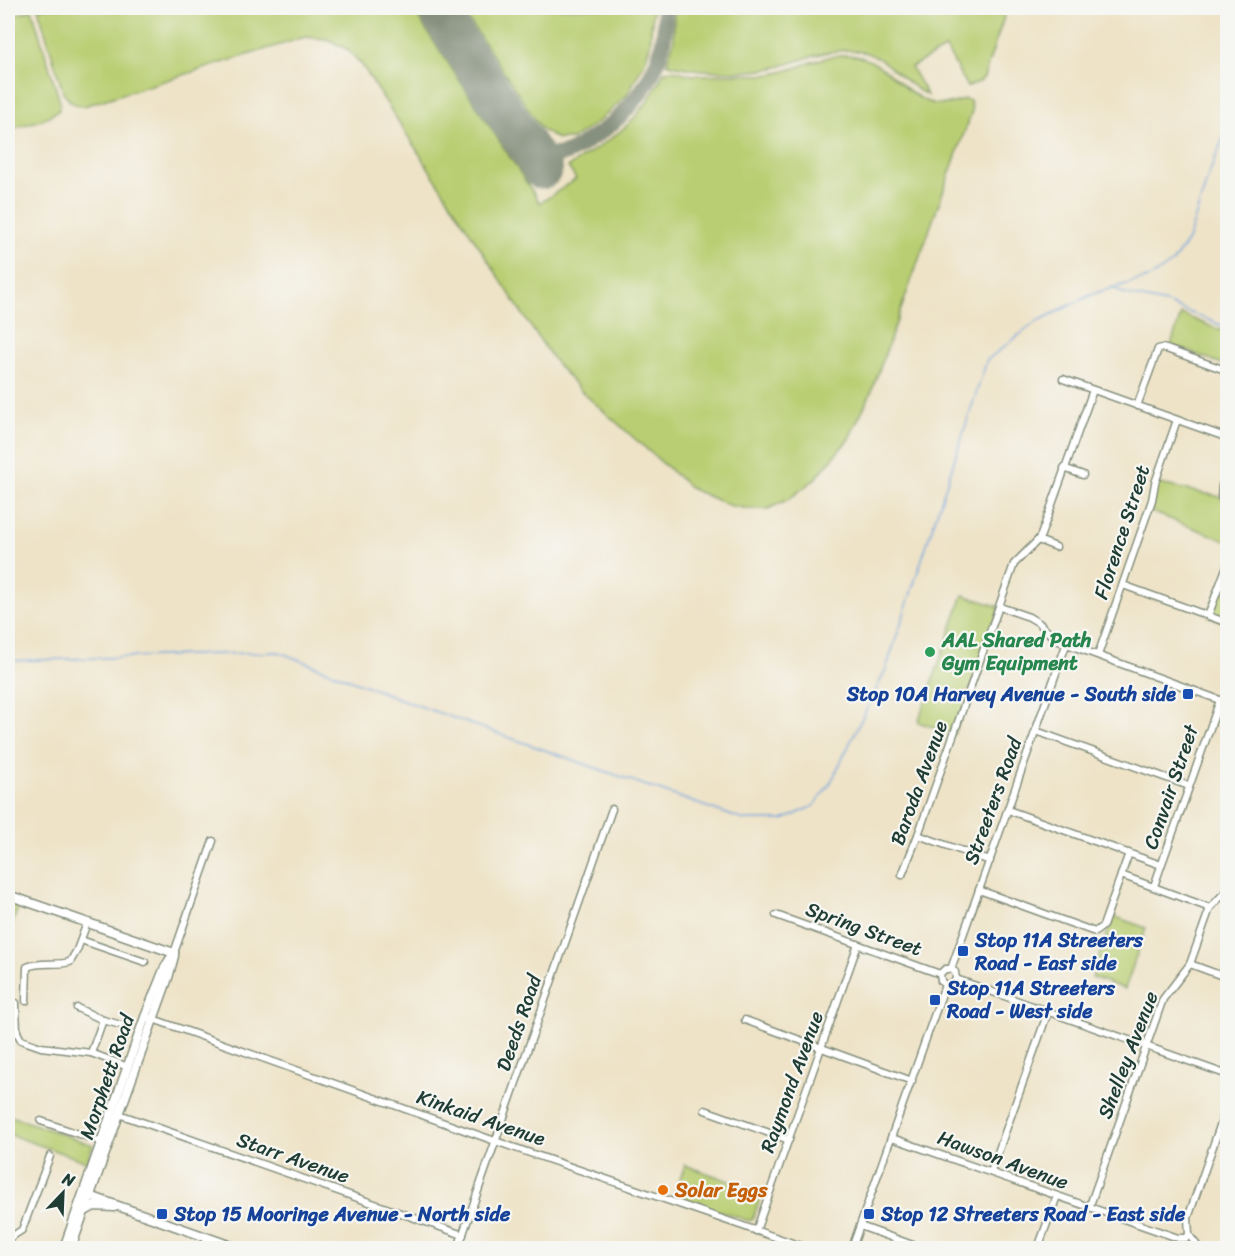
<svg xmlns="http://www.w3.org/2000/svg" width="1235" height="1256" font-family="Sriracha,sans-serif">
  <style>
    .green { fill: #b9ce72; stroke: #6c8653; stroke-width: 1.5 }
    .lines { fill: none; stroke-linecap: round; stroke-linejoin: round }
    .stream { stroke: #71a4dd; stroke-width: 1.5 }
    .taxiway { stroke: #86907e; stroke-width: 16 }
    .runway { stroke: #86907e; stroke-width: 40 }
    .minor-casing { stroke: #86907e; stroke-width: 9 }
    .tertiary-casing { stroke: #86907e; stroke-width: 11 }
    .minor { stroke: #fff; stroke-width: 6 }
    .tertiary { stroke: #fff; stroke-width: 8 }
    .leisure-dot { fill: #2e9e5b; stroke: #f6f6f2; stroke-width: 2 }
    .transit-dot { fill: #1a4fb4; stroke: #f6f6f2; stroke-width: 2 }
    .food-dot { fill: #e8710a; stroke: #f6f6f2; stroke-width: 2 }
    .labels { text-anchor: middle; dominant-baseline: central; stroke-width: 4.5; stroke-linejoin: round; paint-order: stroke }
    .street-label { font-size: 20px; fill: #1f3d34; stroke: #f6f6f2 }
    .leisure-label { font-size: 20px; font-weight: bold; fill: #27864d; stroke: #f6f6f2; text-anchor: start }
    .transit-label { font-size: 20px; font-weight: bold; fill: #164399; stroke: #f6f6f2; text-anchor: start }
    .food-label { font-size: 20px; font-weight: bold; fill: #c56008; stroke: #f6f6f2; text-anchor: start }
  </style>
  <rect width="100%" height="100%" fill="#f6f6f2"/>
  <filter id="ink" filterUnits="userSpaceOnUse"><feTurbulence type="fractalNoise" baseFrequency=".0167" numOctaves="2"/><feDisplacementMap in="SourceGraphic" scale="12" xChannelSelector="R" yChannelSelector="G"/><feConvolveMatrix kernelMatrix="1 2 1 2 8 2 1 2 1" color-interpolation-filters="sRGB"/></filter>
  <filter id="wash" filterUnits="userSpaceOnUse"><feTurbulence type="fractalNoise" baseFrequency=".008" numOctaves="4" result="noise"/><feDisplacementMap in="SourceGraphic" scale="24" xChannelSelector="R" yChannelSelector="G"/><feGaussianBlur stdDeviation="1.35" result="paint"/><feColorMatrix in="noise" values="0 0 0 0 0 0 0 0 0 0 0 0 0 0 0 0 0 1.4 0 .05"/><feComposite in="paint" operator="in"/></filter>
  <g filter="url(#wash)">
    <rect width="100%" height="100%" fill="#eee3c7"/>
    <g class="green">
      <path d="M38,8h374l128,195 36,-24 -8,-12c47,-31 71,-42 96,-95 11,-5 21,3 31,3 14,0 28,-1 41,-1 12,0 26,2 37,0 30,-5 61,-28 93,-15 37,14 50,61 99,40l5,2 2,10 -101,282 -23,47 -33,39 -26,20 -21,10h-19l-21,-4 -36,-16 -110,-97 -26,-29 -27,-39 -167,-259 -15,-16 -20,-10 -22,-2 -221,69c-11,-1 -15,-5 -21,-14z"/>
      <path d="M461,8h192l-3,37 -5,16 -18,34 -28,26 -27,18h-14l-16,-9z"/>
      <path d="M674,8h333l-23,69 -5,5 -12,5 -21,-39 -35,19 16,28c-24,-11 -38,-37 -64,-43 -31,-7 -61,9 -90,16 -23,6 -84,4 -106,-5l7,-24z"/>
      <path d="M32,10l28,92 -1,8 -15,9 -36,11v-113z"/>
      <path d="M1181,314l46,19v33l-56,-21z"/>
      <path d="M1155,483l66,14 6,9v35l-78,-30z"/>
      <path d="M1218,590l9,3v30l-19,-7z"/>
      <path d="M963,595l37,12 -46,127 -36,-12z"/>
      <path d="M8,901l11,4 -11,32z"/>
      <path d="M1113,916l33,12 -21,61 -33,-12z"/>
      <path d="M8,1115l85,30 -6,17 -79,-28z"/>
      <path d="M685,1165l77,28 -9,26 -4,2 -75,-25z"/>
    </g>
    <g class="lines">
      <g class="stream">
        <path d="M1113,287l11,7 42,9 62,25"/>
        <path d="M8,661l271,-9 129,50 336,118h39l31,-14 17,-24 55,-113 101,-309 49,-38 59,-29 56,-16 21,-14 16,-23 21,-66 19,-48"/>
      </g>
      <path class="taxiway" d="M523,140c9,7 20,15 32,15 13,0 23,-8 34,-15 45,-28 82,-77 75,-132"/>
      <path class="runway" d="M436,8l106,161"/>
    </g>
  </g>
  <g filter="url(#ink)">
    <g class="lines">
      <defs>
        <g id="minor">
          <path d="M1226,243h2"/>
          <path d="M1063,379l165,59"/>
          <path d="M1137,406l21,-57 4,-1 7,2 59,21"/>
          <path d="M1064,468l19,7"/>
          <path d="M1228,468l-6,18 -1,11 7,9"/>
          <path d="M1038,540l18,7"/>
          <path d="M1123,585l105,38"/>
          <path d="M1000,607l29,10 10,6 17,17 172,63"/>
          <path d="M1208,616l20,-53"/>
          <path d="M1098,655l54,-155 3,-17 22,-63"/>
          <path d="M1036,731l153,55"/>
          <path d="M1008,810l153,55"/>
          <path d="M918,835l72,26"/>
          <path d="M902,875l16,-40 96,-271 24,-24 3,-5 52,-145"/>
          <path d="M1121,875l89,33"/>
          <path d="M1154,886l66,-186"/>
          <path d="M979,890l116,42 8,-6 26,-73"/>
          <path d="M776,915l164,59"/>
          <path d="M81,940l64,22"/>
          <path d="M174,953l39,-112"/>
          <path d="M1190,964l38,14"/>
          <path d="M951,969l115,-324"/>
          <path d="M956,979l272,96"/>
          <path d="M945,985l8,-1 3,-5 -1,-7 -4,-3"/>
          <path d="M945,985l-4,-4 -1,-7 5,-5h6"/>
          <path d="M26,1001l1,-34c13,-6 29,-1 43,-5l7,-12 10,-27"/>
          <path d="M16,1003l1,29 4,8 20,7 50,6 37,14"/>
          <path d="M77,1008l26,12 18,5"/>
          <path d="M153,1019l342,122 312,107"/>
          <path d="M745,1020l167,61"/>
          <path d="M91,1053l12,-33"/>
          <path d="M705,1110l84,30"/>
          <path d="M119,1114l344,121"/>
          <path d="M41,1121l61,21"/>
          <path d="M892,1138l286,100h8l3,-3"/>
          <path d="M991,1172l57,-160"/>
          <path d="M1089,1208l74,-209 27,-35 20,-56 18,-19"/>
          <path d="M860,1226l61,22"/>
          <path d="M756,1231l102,-287"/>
          <path d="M8,1239l14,-9 28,-74"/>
          <path d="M458,1248l154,-439"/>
          <path d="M852,1248l93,-263"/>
          <path d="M1038,1248l19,-52"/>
          <path d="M1199,1248l-10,-13 -1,-17 40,-115"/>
        </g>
        <g id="tertiary">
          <path d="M8,895l166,58"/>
          <path d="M87,1195l150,53"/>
          <path d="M85,1211l9,-5 20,1"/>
          <path d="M64,1248l81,-231 20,-50 9,-14"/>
          <path d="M71,1248l97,-270 6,-22"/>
        </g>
      </defs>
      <use href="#minor" class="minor-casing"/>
      <use href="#tertiary" class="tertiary-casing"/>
      <use href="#minor" class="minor"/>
      <use href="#tertiary" class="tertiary"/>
    </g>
  </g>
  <circle class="leisure-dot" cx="930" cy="652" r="6"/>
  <g class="transit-dot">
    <rect x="1182" y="688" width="12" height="12" rx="3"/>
    <rect x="957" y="945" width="12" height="12" rx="3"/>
    <rect x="929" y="994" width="12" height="12" rx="3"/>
    <rect x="156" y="1208" width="12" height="12" rx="3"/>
    <rect x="863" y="1208" width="12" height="12" rx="3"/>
  </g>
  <circle class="food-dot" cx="663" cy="1190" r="6"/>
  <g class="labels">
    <g class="street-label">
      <text transform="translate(1122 532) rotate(-72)">Florence Street</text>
      <text transform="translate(919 783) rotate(-70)">Baroda Avenue</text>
      <text transform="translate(1171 787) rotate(-71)">Convair Street</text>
      <text transform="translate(993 801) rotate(-70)">Streeters Road</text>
      <text transform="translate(864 929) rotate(20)">Spring Street</text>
      <text transform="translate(519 1023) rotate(-71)">Deeds Road</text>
      <text transform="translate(1128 1055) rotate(-69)">Shelley Avenue</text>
      <text transform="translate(107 1077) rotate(-71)">Morphett Road</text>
      <text transform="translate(792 1082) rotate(-70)">Raymond Avenue</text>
      <text transform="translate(481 1118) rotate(19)">Kinkaid Avenue</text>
      <text transform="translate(293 1158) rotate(19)">Starr Avenue</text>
      <text transform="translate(1003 1160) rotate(20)">Hawson Avenue</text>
    </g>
    <g class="leisure-label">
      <text x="942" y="640">AAL Shared Path<tspan x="942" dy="23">Gym Equipment</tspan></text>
    </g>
    <g class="transit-label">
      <text x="1176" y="694" text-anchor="end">Stop 10A Harvey Avenue - South side</text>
      <text x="975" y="940">Stop 11A Streeters<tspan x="975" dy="23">Road - East side</tspan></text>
      <text x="947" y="988">Stop 11A Streeters<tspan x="947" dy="23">Road - West side</tspan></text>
      <text x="174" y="1214">Stop 15 Mooringe Avenue - North side</text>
      <text x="881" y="1214">Stop 12 Streeters Road - East side</text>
    </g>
    <g class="food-label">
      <text x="675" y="1190">Solar Eggs</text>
    </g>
  </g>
  <rect width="1235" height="1256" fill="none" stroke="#f6f6f2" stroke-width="30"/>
  <g transform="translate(63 1193) rotate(23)" stroke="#f6f6f2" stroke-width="4.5" paint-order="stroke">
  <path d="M0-4.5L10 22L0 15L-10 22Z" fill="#1f3d34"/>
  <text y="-9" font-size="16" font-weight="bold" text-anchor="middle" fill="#1f3d34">N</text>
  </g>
</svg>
